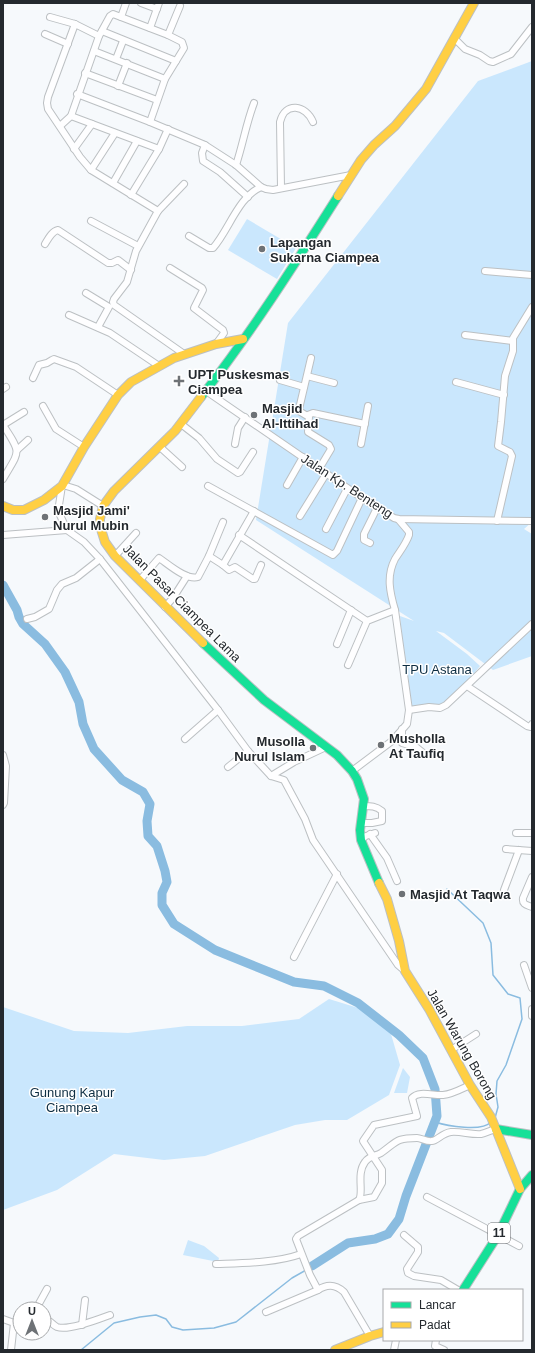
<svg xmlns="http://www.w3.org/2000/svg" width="535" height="1353" font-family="Arial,sans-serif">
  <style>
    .green { fill: #cae7fd }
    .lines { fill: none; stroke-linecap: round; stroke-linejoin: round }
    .stream { stroke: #8abce0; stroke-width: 1.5 }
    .river { stroke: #8abce0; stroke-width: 9 }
    .street-casing { stroke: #bcc0c3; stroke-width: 8 }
    .fast-casing { stroke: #bcc0c3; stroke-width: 10 }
    .slow-casing { stroke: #bcc0c3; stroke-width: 10 }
    .street { stroke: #fefeff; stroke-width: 6 }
    .fast { stroke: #16e098; stroke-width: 8 }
    .slow { stroke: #ffcf43; stroke-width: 8 }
    .poi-dot { fill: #6e7276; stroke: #fff; stroke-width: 1.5 }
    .labels { text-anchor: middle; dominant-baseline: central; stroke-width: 3; stroke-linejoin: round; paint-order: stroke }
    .shield { fill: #fff; stroke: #66696d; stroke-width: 1 }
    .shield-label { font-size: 12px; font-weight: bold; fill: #24292e }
    .poi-label { font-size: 13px; font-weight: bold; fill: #24292e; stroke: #fff; text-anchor: start }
    .street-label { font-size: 13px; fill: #24292e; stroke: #fff }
    .park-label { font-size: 13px; fill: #0e2e43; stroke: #fff }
  </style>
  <rect width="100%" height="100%" fill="#f6f9fc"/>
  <g class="green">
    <path d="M532,61v461l-8,7 8,5v122l-39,14 -49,-37 -8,-2 31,23 13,12c-8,10 -26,34 -38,38 -9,4 -21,2 -32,2l-3,-19 -7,-71 14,5 -158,-101 32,-197 190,-242z"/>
    <path d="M247,219l49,29 -19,31 -49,-29z"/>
    <path d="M329,999l39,12 23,23 9,31 -11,30 -42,25h-22l-30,5 -90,31 -41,4 -50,-6 -57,36 -54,20v-203l71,24 54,2 59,-7h55l57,-7z"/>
    <path d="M403,1068l7,9 -3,16h-13z"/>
    <path d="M188,1240l16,6 15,12 -1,4 -35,-7z"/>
  </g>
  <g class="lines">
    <g class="stream">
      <path d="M447,889l36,34 8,20 2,32 15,19 12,4 2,21 -16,46 -9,16 -1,13 2,13 -3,11"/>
      <path d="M435,1122c12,4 47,10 56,0"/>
      <path d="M81,1350l33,-27 26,-6 16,-2 10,4 6,8 11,3 31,-2 22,-6 56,-44 14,-8"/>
    </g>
    <path class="river" d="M3,585l14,25 2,7 4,7 22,20 20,28 14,30 4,22 11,25 28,31 21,12 7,12 -3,17 1,15 9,10 8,25 2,11 -5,11v12l12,19 41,26 79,32 30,4 34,17 41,32 24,23 12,31 2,27 -31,80 -7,23 -11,15 -13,5 -27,4 -36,23"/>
    <defs>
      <g id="street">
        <path d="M141,3l16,6"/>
        <path d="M50,17l25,7"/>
        <path d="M121,17l5,-14"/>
        <path d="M150,28l9,-25"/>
        <path d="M102,31l74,30"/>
        <path d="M45,34l23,10"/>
        <path d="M168,35l12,-29"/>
        <path d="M99,36l-24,-12 -27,73 -1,6 1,6 32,48 11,13 67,41 -22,40 -9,31 -13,17 -1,3 1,3 70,49"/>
        <path d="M454,38l11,11 15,6 9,6 4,1 18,-8 21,-27"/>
        <path d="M94,51l71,28"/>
        <path d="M116,59l7,-18"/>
        <path d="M85,73l72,27"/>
        <path d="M118,86l9,-23"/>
        <path d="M77,94l73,28 55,23 31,20 25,22 5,2 7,1 78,-15"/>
        <path d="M71,116l88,33"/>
        <path d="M60,126l11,-10 28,-80 11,-20 3,-2 55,21 14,7 2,6 -19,31 -15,43"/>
        <path d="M205,145l-3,8 1,8 17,11 28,25"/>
        <path d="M74,149l18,-25"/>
        <path d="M236,165c7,-21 10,-41 18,-62"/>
        <path d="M91,170l24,-37"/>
        <path d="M113,183l24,-42"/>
        <path d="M281,188l-1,-66c5,-21 26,-17 33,0"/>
        <path d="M131,195l28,-46 9,-20"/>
        <path d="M158,211l26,-27"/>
        <path d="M91,221l47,25"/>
        <path d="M189,236l20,12h4c16,-18 25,-51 48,-61"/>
        <path d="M45,244c3,-5 7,-13 13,-14l50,33h4l6,-3 13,10"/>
        <path d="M170,268l32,20 1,2 -9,18 29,22 1,3 -8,11"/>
        <path d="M485,271l47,4"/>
        <path d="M86,293l23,14 -11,20"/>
        <path d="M69,315l41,18 49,33"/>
        <path d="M465,335l48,6"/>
        <path d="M311,358l-12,51v2l10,6 -1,15 21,13 2,4 -12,20"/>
        <path d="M307,376l27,7"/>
        <path d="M33,378l6,-13 8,-2 5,-3 2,-1 22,8 42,28"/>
        <path d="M280,380l24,7"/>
        <path d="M456,382l48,13"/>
        <path d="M3,389l3,-2"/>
        <path d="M206,391l156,107 32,20 4,1 134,2"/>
        <path d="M43,406l13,23 28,18"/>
        <path d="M308,415l5,-2 52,11"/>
        <path d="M181,424l18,14 18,21 21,14 2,-1 13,-20"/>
        <path d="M3,425c19,29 17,25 0,54"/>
        <path d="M3,425l21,-13"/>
        <path d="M235,444l3,-16 7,-11"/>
        <path d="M361,444l7,-38"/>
        <path d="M160,447l22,20"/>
        <path d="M17,450l11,-10"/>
        <path d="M63,485l13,4 27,17"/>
        <path d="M287,485l16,-28"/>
        <path d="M62,486l-3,19v8l8,17 17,12 16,17 118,151 30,41 23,25 13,4 21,39 8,21 85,125 7,6"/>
        <path d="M208,486l125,69 4,-4 25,-53"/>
        <path d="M300,516l26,-42"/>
        <path d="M497,521l15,-65 -2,-4 -12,-6 3,-24 4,-46 8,-25v-13l19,-31"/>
        <path d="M326,529l21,-40"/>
        <path d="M3,535l64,-5"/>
        <path d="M239,535l128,86"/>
        <path d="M370,543l-6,-3v-6l13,-26"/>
        <path d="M115,556l21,-23"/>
        <path d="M209,556l14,9 6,5 6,-3 18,12h2l6,-14"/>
        <path d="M223,565l31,-54"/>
        <path d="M140,580l19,-22c9,6 28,23 39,19l11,-21 14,-34"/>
        <path d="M165,607l8,-9 14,-22"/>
        <path d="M27,619l8,-2 14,-8 8,-19 5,-6 14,-6 24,-19"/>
        <path d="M337,644l14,-34"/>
        <path d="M348,665l19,-44 28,-11"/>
        <path d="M467,686l60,40 4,1 1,-3"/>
        <path d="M409,710l20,-3 11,1 6,-3 86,-81"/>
        <path d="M402,729v14l14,4 10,8"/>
        <path d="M185,739l33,-29"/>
        <path d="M3,755l3,11 -2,37 -1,2"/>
        <path d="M228,767l20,-16"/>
        <path d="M352,771l40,-30 15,-17 2,-14 -14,-100c-5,-17 -9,-34 0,-51 5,-8 11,-15 14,-24v-3l-11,-13"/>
        <path d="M271,776l23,-14 32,-15"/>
        <path d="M361,823h11l10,-2v-10c-6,-5 -11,-5 -19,-5"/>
        <path d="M516,833h16"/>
        <path d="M370,834l17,24 10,23"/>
        <path d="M361,840l5,-4 9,-3"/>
        <path d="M506,849l26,2"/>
        <path d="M532,877l-9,21c-1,7 4,7 9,9"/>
        <path d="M504,890l15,-40"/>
        <path d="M294,957l43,-83"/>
        <path d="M524,965l8,23"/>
        <path d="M532,1009v7"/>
        <path d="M451,1050l25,-16"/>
        <path d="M427,1197l92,49"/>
        <path d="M359,1200l15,-3 8,-14v-13l-19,-29 11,-16 43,-9 -5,-18c7,-8 22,-2 31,-3 10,-1 18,-6 27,-10"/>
        <path d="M404,1235l14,12v5l-11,17 1,4 6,3 27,4 17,10"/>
        <path d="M216,1264c27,-1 60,-1 85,-10"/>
        <path d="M36,1309l11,-20"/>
        <path d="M266,1312l52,-22"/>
        <path d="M3,1319l11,4 -3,27"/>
        <path d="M44,1319c7,1 8,6 13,8 12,4 42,-8 53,-12"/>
        <path d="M82,1325l3,-25"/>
        <path d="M370,1336l-26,-44c-9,-8 -17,-8 -26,-2l-8,-15 -14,-36 2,-3 61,-36c5,-8 -3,-26 6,-38 4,-6 11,-6 16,-9 16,-11 14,-15 36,-15 4,0 10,4 15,3 5,0 10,-8 19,-9 10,-1 20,3 30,2 5,-1 10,-4 15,-5"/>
        <path d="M436,1340l-1,6 9,4"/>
        <path d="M394,1350l2,-10"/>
      </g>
      <g id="fast">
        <path d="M201,397c50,-64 94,-133 137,-201"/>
        <path d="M203,643l61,57 73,55 15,16 5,8 7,20 -4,31 1,10 18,43"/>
        <path d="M496,1129l36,6"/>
        <path d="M463,1290l35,-55 22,-46 12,-14"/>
      </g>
      <g id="slow">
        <path d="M338,196l23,-36 13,-15 21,-19 31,-37 48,-86"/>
        <path d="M201,397l-26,34 -61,60 -11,15 -3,13v7l5,16 10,14 88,87"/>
        <path d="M3,506l10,4h11l20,-10 18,-14 22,-39 34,-52 13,-13 43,-24 42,-14 27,-5"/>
        <path d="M379,883l8,16 12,42 6,30 24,38 41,76 21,32 29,72"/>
        <path d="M335,1350l35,-14 14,-4"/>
      </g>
    </defs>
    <use href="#street" class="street-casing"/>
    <use href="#fast" class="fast-casing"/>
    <use href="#slow" class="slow-casing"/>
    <use href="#street" class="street"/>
    <use href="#fast" class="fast"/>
    <use href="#slow" class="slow"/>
  </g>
  <g class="poi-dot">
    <circle cx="262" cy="249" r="4"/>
    <path d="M177 375h4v4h4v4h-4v4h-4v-4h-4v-4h4z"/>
    <circle cx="254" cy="415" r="4"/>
    <circle cx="45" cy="517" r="4"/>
    <circle cx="381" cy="745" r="4"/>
    <circle cx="313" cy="748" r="4"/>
    <circle cx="402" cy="894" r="4"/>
  </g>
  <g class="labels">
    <rect class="shield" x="488" y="1223" width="22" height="20" rx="3"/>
    <g class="shield-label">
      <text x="499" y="1233">11</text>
    </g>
    <g class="poi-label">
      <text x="270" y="242">Lapangan<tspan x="270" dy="15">Sukarna Ciampea</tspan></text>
      <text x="188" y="374">UPT Puskesmas<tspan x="188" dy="15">Ciampea</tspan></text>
      <text x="262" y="408">Masjid<tspan x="262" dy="15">Al-Ittihad</tspan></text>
      <text x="53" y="510">Masjid Jami'<tspan x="53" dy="15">Nurul Mubin</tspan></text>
      <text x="389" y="738">Musholla<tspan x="389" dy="15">At Taufiq</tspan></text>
      <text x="305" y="741" text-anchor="end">Musolla<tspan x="305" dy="15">Nurul Islam</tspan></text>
      <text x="410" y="894">Masjid At Taqwa</text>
    </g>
    <g class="street-label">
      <text transform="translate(347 486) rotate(33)">Jalan Kp. Benteng</text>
      <text transform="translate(182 603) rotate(45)">Jalan Pasar Ciampea Lama</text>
      <text transform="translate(462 1044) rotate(60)">Jalan Warung Borong</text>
    </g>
    <g class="park-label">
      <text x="437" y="669">TPU Astana</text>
      <text x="72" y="1092">Gunung Kapur<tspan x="72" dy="15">Ciampea</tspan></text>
    </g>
  </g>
  <rect width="535" height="1353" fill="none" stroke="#24292e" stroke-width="8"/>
  <rect x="383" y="1289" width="140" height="52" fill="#ffffff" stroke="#a7a9ab"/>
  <rect x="391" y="1302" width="20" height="6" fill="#16e098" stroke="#a7a9ab"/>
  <text x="419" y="1309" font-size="12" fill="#24292e">Lancar</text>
  <rect x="391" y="1322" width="20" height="6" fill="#ffcf43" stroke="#a7a9ab"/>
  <text x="419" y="1329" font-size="12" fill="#24292e">Padat</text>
  <g transform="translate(32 1321)"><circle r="19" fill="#ffffff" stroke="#a7a9ab"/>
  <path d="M0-3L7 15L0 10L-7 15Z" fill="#6e7276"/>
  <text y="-6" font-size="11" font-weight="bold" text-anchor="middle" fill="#24292e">U</text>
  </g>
</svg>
